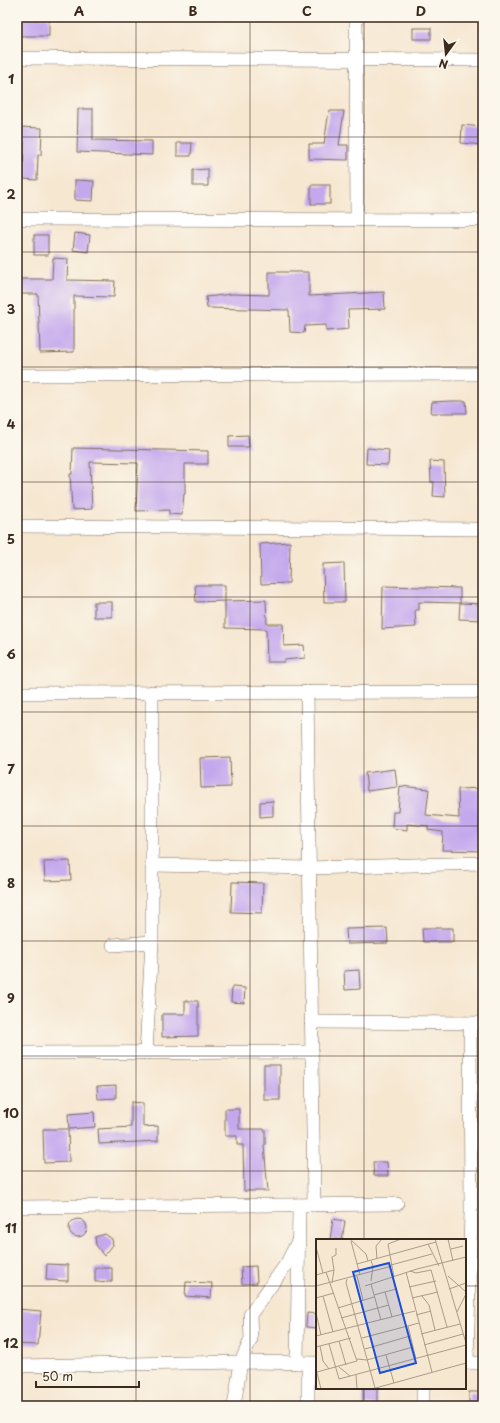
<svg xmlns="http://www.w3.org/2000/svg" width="500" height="1423" font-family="'Playpen Sans',sans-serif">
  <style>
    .building { fill: #c4a8ed }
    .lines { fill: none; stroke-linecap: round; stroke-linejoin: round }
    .street-casing { stroke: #7c6c5d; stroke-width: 14 }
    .street { stroke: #fff; stroke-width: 13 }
    .grid { fill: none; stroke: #3b2a1e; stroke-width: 1; stroke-opacity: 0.55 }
    .inset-road { fill: none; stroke: #ab9b89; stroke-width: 1 }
    .view { fill: #1d4ed8; fill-opacity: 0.15; stroke: #1d4ed8; stroke-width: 2 }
    .inset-edge { fill: none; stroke: #3b2a1e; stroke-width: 2 }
    .neatline { fill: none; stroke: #3b2a1e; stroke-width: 1.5 }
    .grid-label { font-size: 13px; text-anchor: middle; font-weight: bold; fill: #3b2a1e }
  </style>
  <rect width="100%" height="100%" fill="#fbf7ec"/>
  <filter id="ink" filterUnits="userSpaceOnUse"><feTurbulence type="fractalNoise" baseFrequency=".025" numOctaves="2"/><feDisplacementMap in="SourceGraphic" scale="8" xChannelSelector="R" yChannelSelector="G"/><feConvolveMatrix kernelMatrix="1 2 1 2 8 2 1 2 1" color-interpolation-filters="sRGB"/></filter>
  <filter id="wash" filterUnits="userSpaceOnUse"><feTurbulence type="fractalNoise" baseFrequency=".012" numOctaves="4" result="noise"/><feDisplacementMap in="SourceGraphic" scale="16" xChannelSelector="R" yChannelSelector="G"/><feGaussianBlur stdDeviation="0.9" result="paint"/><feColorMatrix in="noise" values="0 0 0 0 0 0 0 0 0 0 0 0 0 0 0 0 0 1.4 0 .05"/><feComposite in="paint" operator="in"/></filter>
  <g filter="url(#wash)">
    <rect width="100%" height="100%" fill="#f6e7d1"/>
    <g id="blocks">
      <g class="building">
        <rect x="17" y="17" width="32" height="19"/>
        <rect x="413" y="28" width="18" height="11"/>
        <path d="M78,109h15v31l59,1v14l-75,-3z"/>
        <path d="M329,111h15l-5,34h9v15l-39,-1v-15h15z"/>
        <path d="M462,125l21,2v18l-22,-2z"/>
        <path d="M17,127l25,1 -1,27h-3l-1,25 -14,-1 1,-37h-7z"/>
        <path d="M177,143h15l-1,13h-14z"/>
        <path d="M208,169v17h-15v-16z"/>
        <path d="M75,180l19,1 -1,20 -18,-1z"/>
        <rect x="311" y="185" width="19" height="19"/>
        <path d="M75,233l15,2 -2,17 -15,-2z"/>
        <rect x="34" y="235" width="14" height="20"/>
        <path d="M53,258l15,1 -1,21 48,1 -1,16 -40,-1v56l-34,1 -2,-59h-21v-15h35z"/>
        <path d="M269,272h40v24l75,-4 1,17 -37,1 1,19 -23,2v-6l-21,1 -1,7 -14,-1 -1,-22 -82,-2 -1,-11 26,-3 37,1z"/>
        <path d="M451,401h15l1,12h-36l1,-11z"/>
        <path d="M248,435l1,12h-20v-11z"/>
        <path d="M73,448l135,3v13h-23v30h-1l-2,21 -13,-1v-4l-33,1 2,-48 -48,-1 2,47 -20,1 -2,-36h2z"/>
        <path d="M367,448l22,2 -1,15 -22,-1z"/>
        <path d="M430,461l14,1 1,35 -12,-1 1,-14h-3z"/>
        <path d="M290,542l-1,41 -28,1 -1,-40z"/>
        <path d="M344,563l1,39h-21l-1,-38z"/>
        <path d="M195,585h30v16l-29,1z"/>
        <path d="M383,586l77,2v15l-41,-1v8h-4l1,17 -34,2z"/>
        <path d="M266,600l1,24h16l1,22 20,-1 1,13 -21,2v2h-17l-1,-33 -41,-1v-27z"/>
        <rect x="94" y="602" width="18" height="15"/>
        <path d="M460,603l23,1v16l-24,-1z"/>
        <path d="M230,757l1,30 -30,1 -1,-30z"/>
        <path d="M395,769l2,18 -30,4 -2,-18z"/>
        <path d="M400,786l29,3 -3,26 33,3 -1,-29 25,-1v14h-3l-1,39h4v10l-41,-1 1,-18 -15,-2v-4l-21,-2v6l-15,-2 1,-16h5z"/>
        <path d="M273,801v15l-13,1v-15z"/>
        <path d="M70,861l1,19 -26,1 -1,-19z"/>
        <path d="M232,882l31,1 -1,30 -31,-1z"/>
        <path d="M387,928l1,15 -41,1 -1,-15z"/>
        <path d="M422,928h31v14h-30z"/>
        <path d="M359,970l1,19 -15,1 -1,-19z"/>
        <path d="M232,987l13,1 -1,15 -13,-1z"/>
        <path d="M185,1001h13v35l-36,1v-23h23z"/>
        <rect x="264" y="1065" width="16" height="35"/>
        <path d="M116,1085v13l-18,1 -1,-13z"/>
        <path d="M131,1102l12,1v24l15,-1v15l-59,3 -1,-15 33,-2z"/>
        <path d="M225,1109h14v20h26v16h-1l4,46h-24l-1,-46h-6v-9h-12z"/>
        <path d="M94,1112l1,15 -26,2 -1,-15z"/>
        <path d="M43,1129h25l1,33 -25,1z"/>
        <path d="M373,1162h14l1,14h-14z"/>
        <path d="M333,1219l12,2 -3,19 -12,-1z"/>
        <circle cx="78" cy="1228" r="9"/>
        <path d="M105,1234l7,5 1,6 -9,11 -8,-11 -1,-8z"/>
        <path d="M47,1264l21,1v16l-22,-1z"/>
        <path d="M256,1266l1,17 -15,1 -1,-17z"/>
        <path d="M95,1268h17v13l-17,1z"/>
        <path d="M186,1282l26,1 -1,15 -26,-2z"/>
        <path d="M17,1309l24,2 -3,34 -21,-1z"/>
        <path d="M307,1313l10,1v14l-11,-1z"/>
        <rect x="363" y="1388" width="14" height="17"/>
        <rect x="469" y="1392" width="14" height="14"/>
      </g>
    </g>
  </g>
  <g filter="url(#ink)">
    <use href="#blocks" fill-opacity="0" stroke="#7c6c5d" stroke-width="1"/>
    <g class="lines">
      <defs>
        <g id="street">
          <path d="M356,17l1,203"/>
          <path d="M17,58l466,2"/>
          <path d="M17,219l466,1"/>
          <path d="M17,375l466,-1"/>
          <path d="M17,526l466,3"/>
          <path d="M307,692l7,513"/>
          <path d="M17,693l466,-1"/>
          <path d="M152,865l157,3 174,-5"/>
          <path d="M113,945l39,-3"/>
          <path d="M311,1022l172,1"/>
          <path d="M17,1053l295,-1"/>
          <path d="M146,1053l6,-111v-250"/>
          <path d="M17,1207l380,-3"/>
          <path d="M297,1363l2,-158"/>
          <path d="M308,1363v43"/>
          <path d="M465,1363h18"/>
          <path d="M467,1363l4,-152 -1,-188"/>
          <path d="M17,1366l224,-4 76,1"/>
          <path d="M234,1406l7,-44 10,-23 -1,-24 37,-52 11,-22"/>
          <path d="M423,1406v-18"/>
        </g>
      </defs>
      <use href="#street" class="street-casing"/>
      <use href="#street" class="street"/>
    </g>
  </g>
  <path class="grid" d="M136,17v1389M250,17v1389M364,17v1223M17,137h466M17,252h466M17,367h466M17,482h466M17,597h466M17,712h466M17,826h466M17,941h466M17,1056h466M17,1171h466M17,1286h300M465,1286h18M364,1388v18"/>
  <g transform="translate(316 1239)">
    <rect width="150" height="150" fill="#f6e7d1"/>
    <path class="inset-road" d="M34,0l16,15 2,7M119,0l31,104M132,0l5,22M35,2l9,34M112,5l11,22M0,8l7,26M135,10l12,-3M61,20l-1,-13 6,-7M55,22l2,5 -2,15M41,25l79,-22M75,26l41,-11M94,32l6,2 15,-3 16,57M90,33l26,100M0,36l18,-5 -2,-13 4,-2v-7M41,37l6,24M132,37l18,16M78,38l-6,-33 13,-5M77,39l10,36M31,40l-1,4 29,105M16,44l2,-13M55,45l10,36M0,47l76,-20M49,47l52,-17 49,-12M93,48l27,-6M133,50l17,-6M69,53l7,25M58,56l22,-6M7,57l10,36M106,57l7,9 6,25M0,59l18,-5M96,59l26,-6M22,69l36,-11M141,73l9,-18M0,74l5,22M100,76l15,-4M25,79l48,-13M92,87l8,33M105,95l39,-10M0,97l99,-25M46,99l57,-15M23,102l7,24M13,105l10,35 127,-34M108,106l39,-11M4,107l3,15 6,8M0,108l35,-9M49,110l45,-13M70,116l8,28M41,120l10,1 46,-13M23,128l11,9M0,130l5,20M1,133l40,-11 -31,-89M40,136l1,14M56,150l94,-26"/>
    <path class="view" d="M73,24l27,100 -36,10 -27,-101z"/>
    <rect width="150" height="150" class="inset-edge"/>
  </g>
  <rect width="500" height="1423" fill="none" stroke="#fbf7ec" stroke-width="44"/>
  <g transform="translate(446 54) rotate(195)" stroke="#fbf7ec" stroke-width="3" paint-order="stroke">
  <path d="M0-3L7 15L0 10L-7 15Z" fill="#3b2a1e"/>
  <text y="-6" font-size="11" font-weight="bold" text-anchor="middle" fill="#3b2a1e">N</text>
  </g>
  <path d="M36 1381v6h103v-6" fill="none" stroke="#3b2a1e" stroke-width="2"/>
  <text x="42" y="1381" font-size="12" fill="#3b2a1e" stroke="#fbf7ec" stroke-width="3" paint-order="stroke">50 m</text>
  <rect x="22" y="22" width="456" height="1379" class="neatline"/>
  <g class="grid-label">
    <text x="79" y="16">A</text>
    <text x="193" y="16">B</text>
    <text x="307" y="16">C</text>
    <text x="421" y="16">D</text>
    <text x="11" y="84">1</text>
    <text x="11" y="199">2</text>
    <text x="11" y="314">3</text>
    <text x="11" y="429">4</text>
    <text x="11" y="544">5</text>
    <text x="11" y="659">6</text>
    <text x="11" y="774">7</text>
    <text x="11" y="888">8</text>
    <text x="11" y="1003">9</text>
    <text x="11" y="1118">10</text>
    <text x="11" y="1233">11</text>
    <text x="11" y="1348">12</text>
  </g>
</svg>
